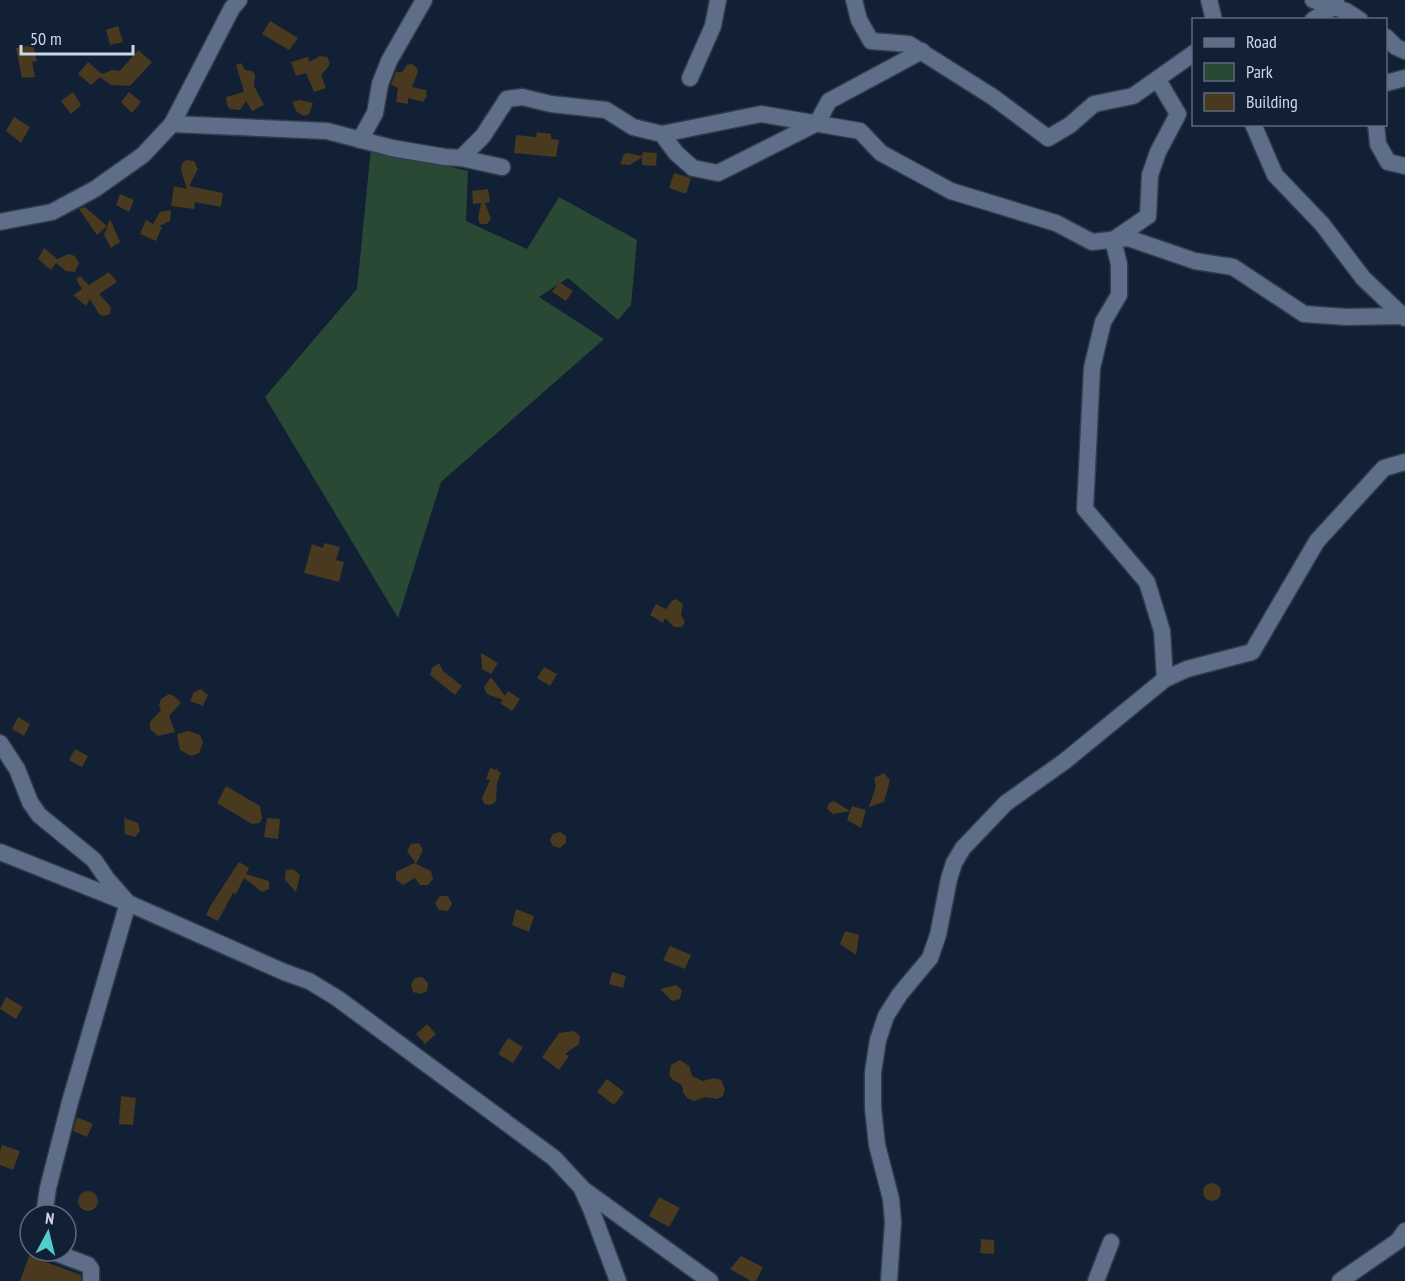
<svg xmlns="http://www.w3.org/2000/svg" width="1405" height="1281" font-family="'PT Sans Narrow',sans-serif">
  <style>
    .green { fill: #294935 }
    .building { fill: #48391f }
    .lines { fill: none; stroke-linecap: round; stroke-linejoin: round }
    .minor-casing { stroke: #323a4c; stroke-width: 19 }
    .minor { stroke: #5e6e88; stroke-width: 16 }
  </style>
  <rect width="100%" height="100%" fill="#122035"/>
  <path class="green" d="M371,148l97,23 -2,50 61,28 32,-52 78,43 -6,65 -13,15 -50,-42 -29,19 65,42 -163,143 -43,136 -133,-221 92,-108z"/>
  <g class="building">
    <path d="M270,21l28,17 -9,12 -27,-16z"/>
    <path d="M118,26l5,16 -13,3 -4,-15z"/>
    <path d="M33,45l4,16 -5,1 3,15 -13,1 -6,-30z"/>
    <path d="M138,50l14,12 -22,24 -19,-1 -11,-8 -9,8 -13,-11 10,-12 14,12 10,-4 8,1z"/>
    <path d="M320,56l7,1 3,6 -2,4 -7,8 5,13 -12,4 -8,-19 -10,3 -5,-14 17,-5 1,5z"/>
    <path d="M241,63l4,7 7,1 3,4 -1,11 10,19 -12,6 -6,-10 -6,9 -10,-1 -3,-4 -1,-8 18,-5 -8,-27z"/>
    <path d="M412,64l5,4 1,4 -6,15 14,3 1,6 -4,6 -15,-4v6l-12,-2 2,-14 -7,-3 5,-13h6l5,-7z"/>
    <path d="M73,92l8,13 -10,9 -10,-13z"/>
    <path d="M129,92l12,10 -9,11 -11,-11z"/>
    <path d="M300,100l13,3 -4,11 -5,2 -7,-4 -5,-10z"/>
    <path d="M14,117l16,10 -9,16 -15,-12z"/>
    <path d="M537,132l14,2v5l8,1 -3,17 -42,-4 2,-18 20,2z"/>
    <path d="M643,152l14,1 -1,13 -14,-1v-8l-12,8 -10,-1 4,-10 4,-1 14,3z"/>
    <path d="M186,160l8,1 4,8 -9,17 34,7 -2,14 -26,-5 -1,7 -23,-3 3,-20 13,3 -6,-19 1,-6z"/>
    <path d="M674,173l17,5 -5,16 -17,-6z"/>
    <path d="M488,189l2,13 -5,1 6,16 -4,5h-7l-2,-6 3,-15 -8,1 -1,-13z"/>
    <path d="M120,194l14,6 -5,12 -13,-7z"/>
    <path d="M85,207l22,19 -10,9 -18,-26z"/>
    <path d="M171,210l-1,11 -11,5 3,1 -6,14 -16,-7 6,-14 7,4 7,-12z"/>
    <path d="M110,219l10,23 -9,6 -7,-13z"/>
    <path d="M44,248l13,11 12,-5 6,2 4,7 -4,9 -9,-1 -10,-8 -5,7 -13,-11z"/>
    <path d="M109,272l8,10 -18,12 12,13 -1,7 -7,2 -4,-2 -9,-15 -4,7 -13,-11 9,-6 -6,-10 4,-3 9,9z"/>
    <path d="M559,282l14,9 -7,10 -14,-9z"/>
    <path d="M324,543l16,4 -4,13 8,2 -5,20 -35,-9 8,-29 11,4z"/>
    <path d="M676,599l7,5 -2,11 4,7 -3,5h-8l-9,-9 -2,5 -13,-8 6,-11 10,5 6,-8z"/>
    <path d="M481,653l17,10 -7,11 -9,-5z"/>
    <path d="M439,663l4,8 19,15 -7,9 -25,-20 2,-7z"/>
    <path d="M544,667l13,7 -7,12 -13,-8z"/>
    <path d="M491,677l14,19 3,-5 12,8 -8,12 -12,-8 3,-3 -16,-6 -2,-4 -1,-3z"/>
    <path d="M201,689l7,6 -5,11 -13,-5 4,-9z"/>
    <path d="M169,694l5,2 7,7 -12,13 6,16 -17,4 -8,-7v-7l11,-12 -2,-5 2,-6z"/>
    <path d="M18,717l12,7 -6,12 -12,-7z"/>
    <path d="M189,731l11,4 3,7 -4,11 -8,3 -11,-6 -3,-16z"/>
    <path d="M75,749l13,7 -6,11 -13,-7z"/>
    <path d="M498,766l-1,5 4,1 -4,11 -1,18 -5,4 -7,-1 -2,-6 8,-18 -4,-1 4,-11 6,2z"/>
    <path d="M884,773l6,7 -6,22 -15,5 7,-21 -2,-8z"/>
    <path d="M226,786l34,20 2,12 -2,5 -8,1 -35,-21z"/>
    <path d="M834,801l16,10 2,-5 14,4 -5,18 -14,-8 3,-9 -17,3 -6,-5 2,-6z"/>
    <path d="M124,818l14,5 2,8 -5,6 -10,-3z"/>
    <path d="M267,818l13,1 -2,20 -14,-2z"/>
    <path d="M560,832l6,4v7l-6,5 -7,-2 -3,-6 3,-6z"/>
    <path d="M419,843l4,7 -7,14 15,7 2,8 -5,6h-8l-5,-7 -12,7 -7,-5v-8l18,-9 2,1 -9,-13 4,-7z"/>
    <path d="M239,862l10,6 -3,6 23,7v8l-7,3 -18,-14 -8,16 -3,-1 -15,28 -12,-6 5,-10z"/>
    <path d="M293,869l7,6 -4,17 -11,-12 1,-10z"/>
    <path d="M440,896h8l4,8 -4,7 -9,-1 -4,-7z"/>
    <path d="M516,909l18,7 -5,16 -17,-7z"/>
    <path d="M845,931l14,4 -3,20 -16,-11z"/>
    <path d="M670,946l21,9 -6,14 -22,-9z"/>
    <path d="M612,972l14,4 -3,12 -14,-4z"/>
    <path d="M422,977l6,6 -1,8 -7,3 -7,-2 -2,-8 4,-6z"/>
    <path d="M676,985l6,5 -2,9 -8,2 -12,-12z"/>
    <path d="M6,997l17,10 -7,12 -16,-10z"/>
    <path d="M427,1024l9,10 -11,10 -9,-10z"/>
    <path d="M574,1031l6,5 -1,8 -14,10 4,2 -10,14 -17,-13 17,-24z"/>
    <path d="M508,1038l15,9 -10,16 -15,-9z"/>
    <path d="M680,1060l9,6 3,10 11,5 11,-3 7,2 4,9 -2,7 -6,3 -12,-2 -11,4 -7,-3 -4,-6 -1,-7 -9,-5 -4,-5 2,-10z"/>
    <path d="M607,1079l17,13 -10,13 -17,-13z"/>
    <path d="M121,1096l15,2 -3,27 -14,-1z"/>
    <path d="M77,1117l16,7 -6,13 -14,-6z"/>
    <path d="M2,1145l18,6 -7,19 -13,-5v-14z"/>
    <circle cx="1212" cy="1192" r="9"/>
    <circle cx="88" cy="1201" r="10"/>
    <path d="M659,1197l21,11 -11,19 -20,-11z"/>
    <path d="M981,1239l13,1v14l-14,-1z"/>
    <path d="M29,1256l52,19v6h-61z"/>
    <path d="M741,1256l22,11 -7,14h-5l-21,-12z"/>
  </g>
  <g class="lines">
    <defs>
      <g id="minor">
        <path d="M854,0l5,20 12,21 38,3 84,53 55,41 22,-13 24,-21 39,-8 61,-43"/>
        <path d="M1209,0l5,20"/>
        <path d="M1313,0l33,11 14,9"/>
        <path d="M1313,20l20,-13 3,-6"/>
        <path d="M1386,37l10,10 9,4"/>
        <path d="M690,78l23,-52 5,-26"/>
        <path d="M1158,80l20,34 -20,38 -8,23 -2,41 -35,24 6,24v31l-16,27 -11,46 -7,141 62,73 15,49 3,48"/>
        <path d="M1386,83l19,-5"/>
        <path d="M172,124l60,-116 7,-8"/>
        <path d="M1253,124l22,51 47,49 41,54 42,40"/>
        <path d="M1376,124l2,20 10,18 17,4"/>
        <path d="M662,134l99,-20 99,17 21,22 70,38 105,32 36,19 36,-4 67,23 38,6 71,47 43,3 56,-1 2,-2"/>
        <path d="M360,140l15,-27 5,-29 9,-23 35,-61"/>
        <path d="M461,158l41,9"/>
        <path d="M0,222l52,-10 43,-23 48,-34 29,-31 155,7 65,17 53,9 16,1 22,-22 24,-37 15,-2 29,7 55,6 27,17 29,7 14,19 17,15 25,5 99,-50 12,-22 93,-50"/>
        <path d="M0,743l17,26 13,33 9,13 55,45 13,19 21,24 -58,199 -22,86 -4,27"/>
        <path d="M0,852l128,51 156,69 25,9 28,17 217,160 27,29 10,22 27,72"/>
        <path d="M584,1190l126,91"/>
        <path d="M51,1251l37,14 3,4v12"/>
        <path d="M889,1281l4,-59 -2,-23 -14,-54 -4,-37v-36l5,-32 8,-24 14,-22 30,-36 8,-23 11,-56 5,-16 9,-15 43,-45 59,-42 100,-82 22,-10 65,-17 65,-111 67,-73 21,-6"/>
        <path d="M1096,1281l15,-39"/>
        <path d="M1340,1281l58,-40 7,-10"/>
      </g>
    </defs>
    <use href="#minor" class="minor-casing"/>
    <use href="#minor" class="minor"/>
  </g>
  <rect x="1192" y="18" width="195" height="108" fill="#122035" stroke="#5d697c" stroke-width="1.5"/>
  <rect x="1204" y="38" width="30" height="9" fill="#5e6e88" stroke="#5d697c" stroke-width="1.5"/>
  <text x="1246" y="48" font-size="18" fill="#ced7e6">Road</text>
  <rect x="1204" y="63" width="30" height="18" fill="#294935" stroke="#5d697c" stroke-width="1.5"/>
  <text x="1246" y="78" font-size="18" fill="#ced7e6">Park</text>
  <rect x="1204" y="93" width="30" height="18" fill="#48391f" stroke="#5d697c" stroke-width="1.5"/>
  <text x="1246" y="108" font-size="18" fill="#ced7e6">Building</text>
  <g transform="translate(48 1233) rotate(7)"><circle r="28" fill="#122035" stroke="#5d697c" stroke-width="1.5"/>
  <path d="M0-4.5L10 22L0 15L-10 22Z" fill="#52cdce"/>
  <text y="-9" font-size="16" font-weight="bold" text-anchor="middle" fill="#ced7e6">N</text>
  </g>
  <path d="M21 45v9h112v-9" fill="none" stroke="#ced7e6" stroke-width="3"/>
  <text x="30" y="45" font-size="18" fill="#ced7e6" stroke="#122035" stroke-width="4.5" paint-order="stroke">50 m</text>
</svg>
